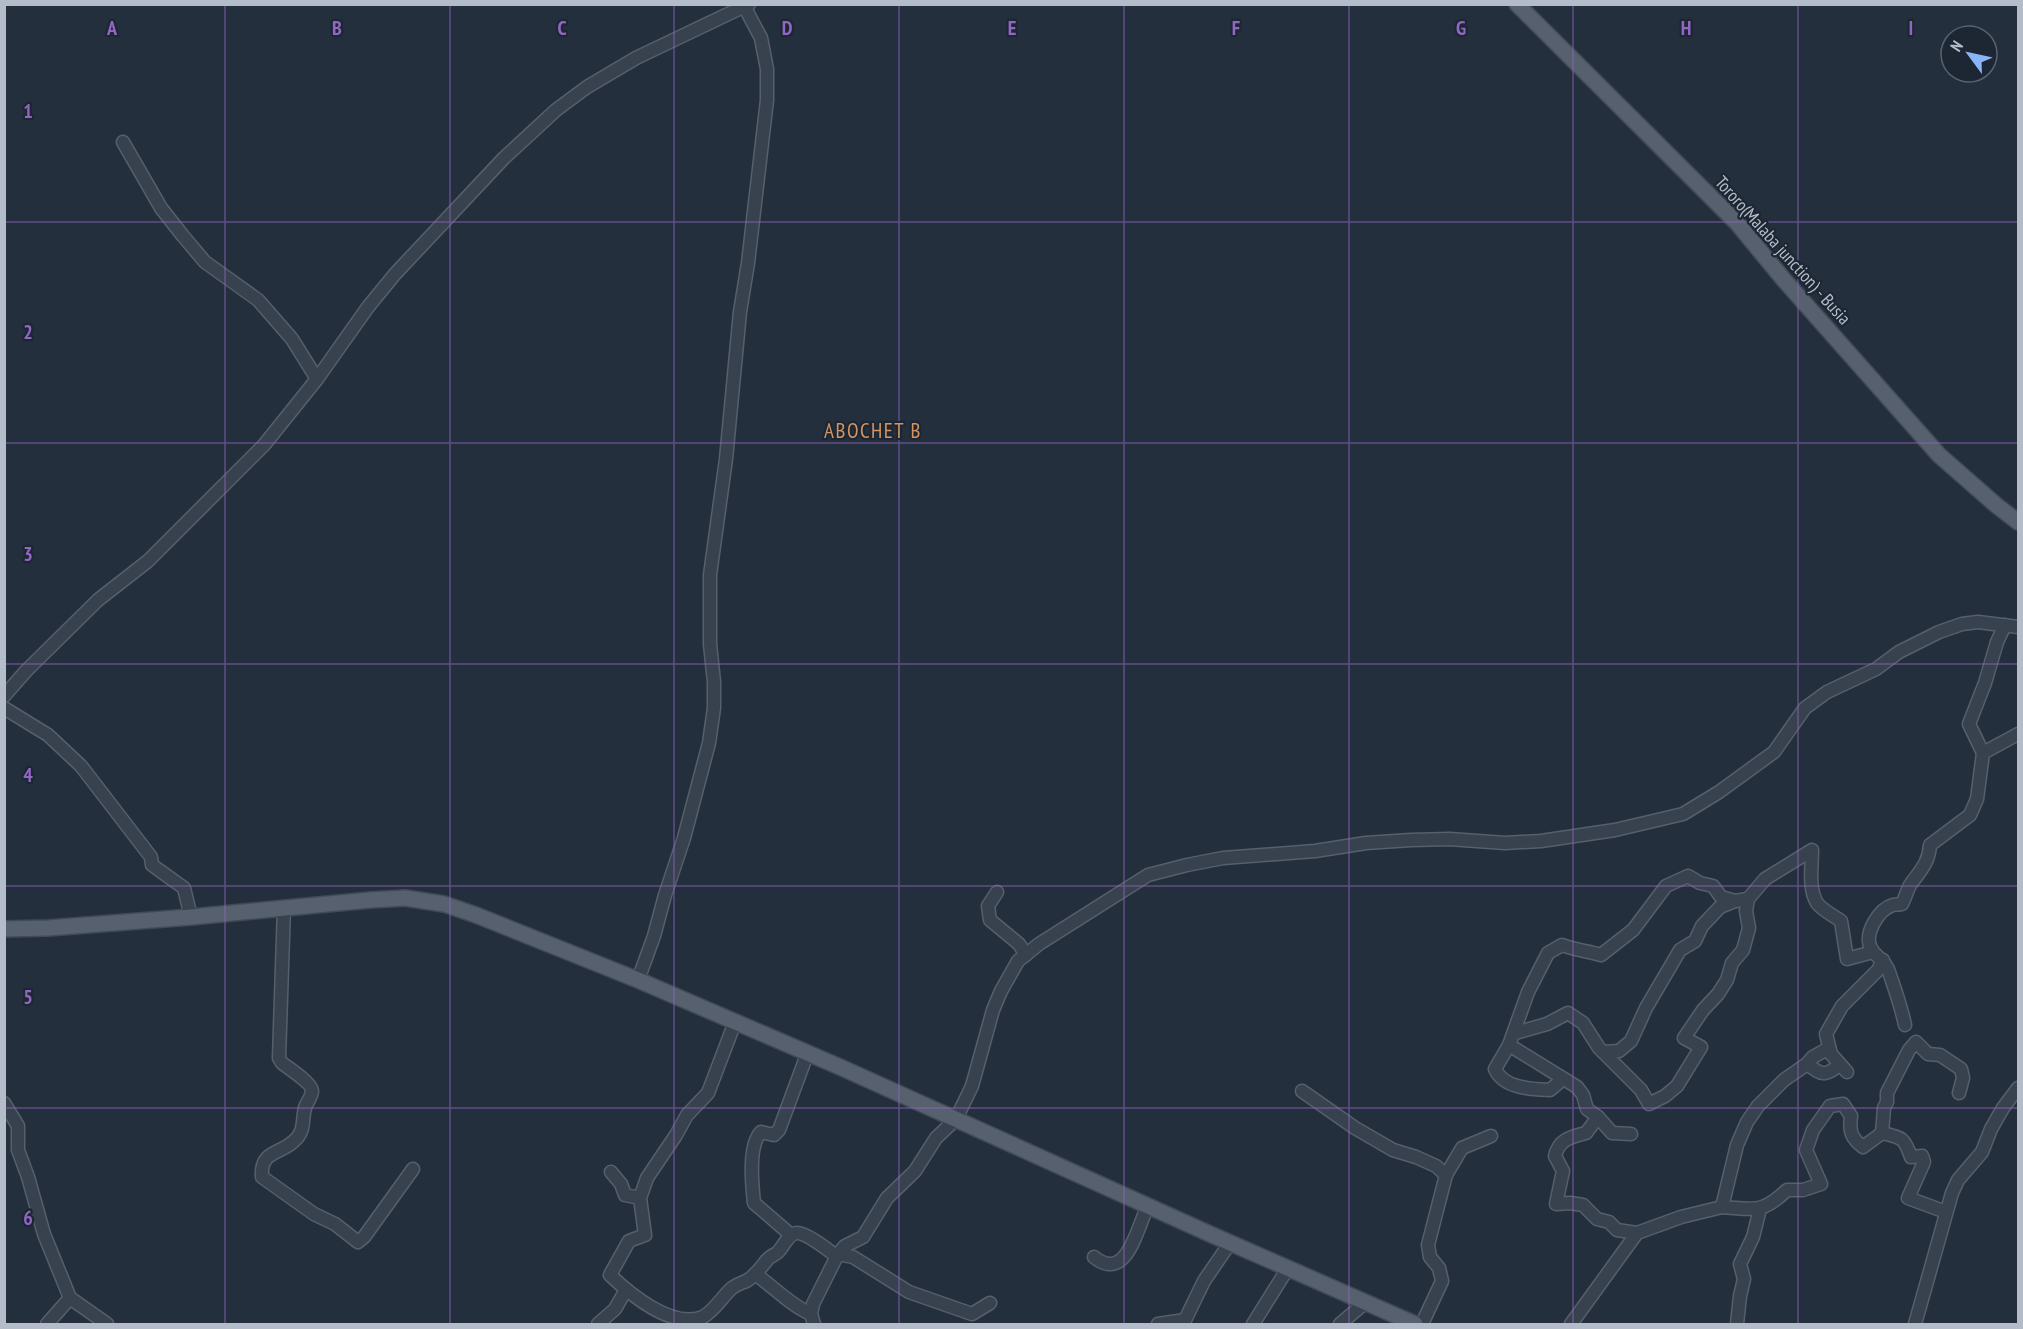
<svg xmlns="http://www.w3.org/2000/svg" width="2023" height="1329" font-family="'PT Sans Narrow',sans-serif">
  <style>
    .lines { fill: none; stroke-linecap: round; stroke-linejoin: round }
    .minor-casing { stroke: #565f6c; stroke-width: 15 }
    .major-casing { stroke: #414a57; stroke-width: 18 }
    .minor { stroke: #38414e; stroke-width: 12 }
    .major { stroke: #56606e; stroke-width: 15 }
    .grid { fill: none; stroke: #9266c3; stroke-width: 1.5; stroke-opacity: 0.55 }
    .labels { text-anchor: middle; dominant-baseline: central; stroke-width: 4.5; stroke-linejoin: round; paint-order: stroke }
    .street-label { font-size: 18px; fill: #b4bcc9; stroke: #1d2633 }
    .quarter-label { font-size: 21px; letter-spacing: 1.5px; fill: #d59563; stroke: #1d2633 }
    .grid-label { font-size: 20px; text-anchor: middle; font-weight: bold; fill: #9266c3; stroke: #1d2633; stroke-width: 4.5; stroke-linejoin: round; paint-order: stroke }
  </style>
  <rect width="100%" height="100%" fill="#242f3e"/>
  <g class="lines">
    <defs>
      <g id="minor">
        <path d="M123,142l38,66 22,28 22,26 53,38 34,39 25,40"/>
        <path d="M4,696l22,-25 72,-71 50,-39 116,-116 53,-66 51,-72 27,-33 109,-116 52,-48 31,-23 49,-29 113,-54"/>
        <path d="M4,708l44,27 33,31 70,91 1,8 32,23 7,29"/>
        <path d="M1983,753l-14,-29 16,-41 12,-41 8,-17"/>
        <path d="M997,892l-9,14 2,14 29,24 7,11"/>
        <path d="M284,907l-5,151 3,5c6,5 30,20 30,28 0,6 -6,12 -7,17 -3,11 0,22 -9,31 -14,16 -36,10 -34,38l52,37 21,10 23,18 6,-5 49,-68"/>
        <path d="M638,980l16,-44 11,-41 19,-57 25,-95 5,-35v-26l-4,-38v-69l16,-116 14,-147 8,-49 19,-163v-31l-6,-31 -18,-34"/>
        <path d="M735,1022l-27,71 -21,22 -11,20 -29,43 -7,20 5,37 -16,6 -19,34c21,20 62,54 93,42 12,-7 19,-20 29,-29 5,-4 11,-5 16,-8 9,-6 13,-13 19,-20 3,-4 8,-5 11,-8 5,-5 11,-19 19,-19 10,0 31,17 39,23"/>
        <path d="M1905,1025c-4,-19 -10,-36 -16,-53 -3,-12 -16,-16 -19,-26 -5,-14 9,-37 23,-41 3,-1 6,0 9,-1 3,-6 5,-13 8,-19 10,-14 19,-22 20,-40l40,-30 7,-16 6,-46 35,-19"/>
        <path d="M1515,1033l32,-9 21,-11 15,10 16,25 42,42 8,14 16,-8 12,-10 24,-39 -17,-9 19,-28 15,-16 9,-14 5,-17 11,-13 6,-22 -3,-17 2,-12 17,-20 47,-29c0,17 -4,38 5,53 5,7 17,13 24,18l6,38 26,-7"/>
        <path d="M1509,1045l68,42 6,8 4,14 11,8 14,16 19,1"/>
        <path d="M1829,1048l-16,9 -6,7 -23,16 -26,26 -11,16 -10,23 -15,62c33,2 40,7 65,-17h16l18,-6 -15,-34 7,-20 17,-24 13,-2 8,12c-2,15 0,22 12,31l19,-14 2,-25 3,-6v-9l22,-43 7,-8 12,12 12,1 21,14 2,9 -4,15"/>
        <path d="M1603,1052l16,-1 12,-10 15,-33 34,-58 15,-9 7,-15 18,-19 15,-6"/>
        <path d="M1807,1064c15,11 18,13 32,1"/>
        <path d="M1847,1072l-16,-18 -5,-20 16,-28 36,-36 5,-10"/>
        <path d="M1563,1079l-13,11c-18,-1 -46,-1 -55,-21l14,-24 19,-53 20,-39 14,-8c13,5 25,6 39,10l32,-25 33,-44 22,-10 12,7 13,3 8,11 14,4 13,-2"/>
        <path d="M1302,1091l53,37 38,22 23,7 20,9 10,9"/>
        <path d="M4,1103l14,23v24l10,27 16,57 26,64 37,26"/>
        <path d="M1598,1117l-12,16c-15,4 -27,6 -31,23l8,15 -7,33 14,-1 13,2 14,14 12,3 8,8 20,3"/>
        <path d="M1882,1133c20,5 22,4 29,24l11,-1 2,6 -16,36 38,14"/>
        <path d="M611,1172l10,12 4,11 15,3"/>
        <path d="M791,1235l-37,-32c-2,-18 -6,-58 7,-71l13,3 5,-5 26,-70 -1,-8"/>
        <path d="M838,1254l15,3 56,35 63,22 18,-11"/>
        <path d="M1094,1257c33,27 43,-30 54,-51"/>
        <path d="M755,1274c19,13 35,31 56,40l3,10"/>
        <path d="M811,1314l2,-10 25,-50 7,-8 18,-9 24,-39 28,-27 21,-33 20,-19 16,-33 21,-76 8,-19 17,-30 21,-17 109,-69 39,-10 36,-7 92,-7 51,-8 45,-3 38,-1 56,4 36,-2 74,-11 68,-16 36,-22 55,-40 31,-44 22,-16 49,-23 23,-17 40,-20 23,-8 16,-2 40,5"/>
        <path d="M47,1324l23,-26"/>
        <path d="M598,1324l17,-15 8,-14 5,-3"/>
        <path d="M1158,1324l27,-4"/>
        <path d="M1184,1324l1,-4 19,-39 26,-38"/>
        <path d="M1253,1324l35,-56"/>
        <path d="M1340,1324l26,-22"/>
        <path d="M1422,1324l20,-43 -3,-13 -9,-11 -2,-12 18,-70 16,-27 29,-12"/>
        <path d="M1571,1324l66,-91 44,-16 41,-10"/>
        <path d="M1737,1324l3,-28 4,-17 -4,-15 13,-27 7,-28"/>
        <path d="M1915,1324l37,-131 6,-13 24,-28 9,-23 12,-21 15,-20"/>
      </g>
      <g id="major">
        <path d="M1517,4l220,219 47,57 155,175 57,50 22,17"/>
        <path d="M4,929l44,-1 143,-11 179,-17 35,-2 39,6 32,11 162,65 202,87 370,167 205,90"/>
      </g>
    </defs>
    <use href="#minor" class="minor-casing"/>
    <use href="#major" class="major-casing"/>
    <use href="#minor" class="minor"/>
    <use href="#major" class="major"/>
  </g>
  <path class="grid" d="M225,4v1320M450,4v1320M674,4v1320M899,4v1320M1124,4v1320M1349,4v1320M1573,4v1320M1798,4v1320M4,222h2014M4,443h2014M4,664h2014M4,886h2014M4,1108h2014"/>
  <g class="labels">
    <g class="street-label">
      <text transform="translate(1783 250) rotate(48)">Tororo(Malaba junction) - Busia</text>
    </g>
    <g class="quarter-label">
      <text x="873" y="430">ABOCHET B</text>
    </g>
  </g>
  <g class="grid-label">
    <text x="112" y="35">A</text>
    <text x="337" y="35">B</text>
    <text x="562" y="35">C</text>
    <text x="787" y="35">D</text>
    <text x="1012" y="35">E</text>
    <text x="1236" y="35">F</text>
    <text x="1461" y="35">G</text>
    <text x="1686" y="35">H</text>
    <text x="1911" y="35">I</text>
    <text x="28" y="118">1</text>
    <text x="28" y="339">2</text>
    <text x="28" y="561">3</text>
    <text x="28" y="782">4</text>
    <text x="28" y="1004">5</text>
    <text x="28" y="1225">6</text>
  </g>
  <rect width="2023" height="1329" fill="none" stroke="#b4bcc9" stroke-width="12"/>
  <g transform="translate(1969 54) rotate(303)"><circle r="28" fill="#1d2633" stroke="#59626f" stroke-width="1.5"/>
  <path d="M0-4.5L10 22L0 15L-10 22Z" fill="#8ab4f8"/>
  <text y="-9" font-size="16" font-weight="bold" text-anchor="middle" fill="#b4bcc9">N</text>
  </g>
</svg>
